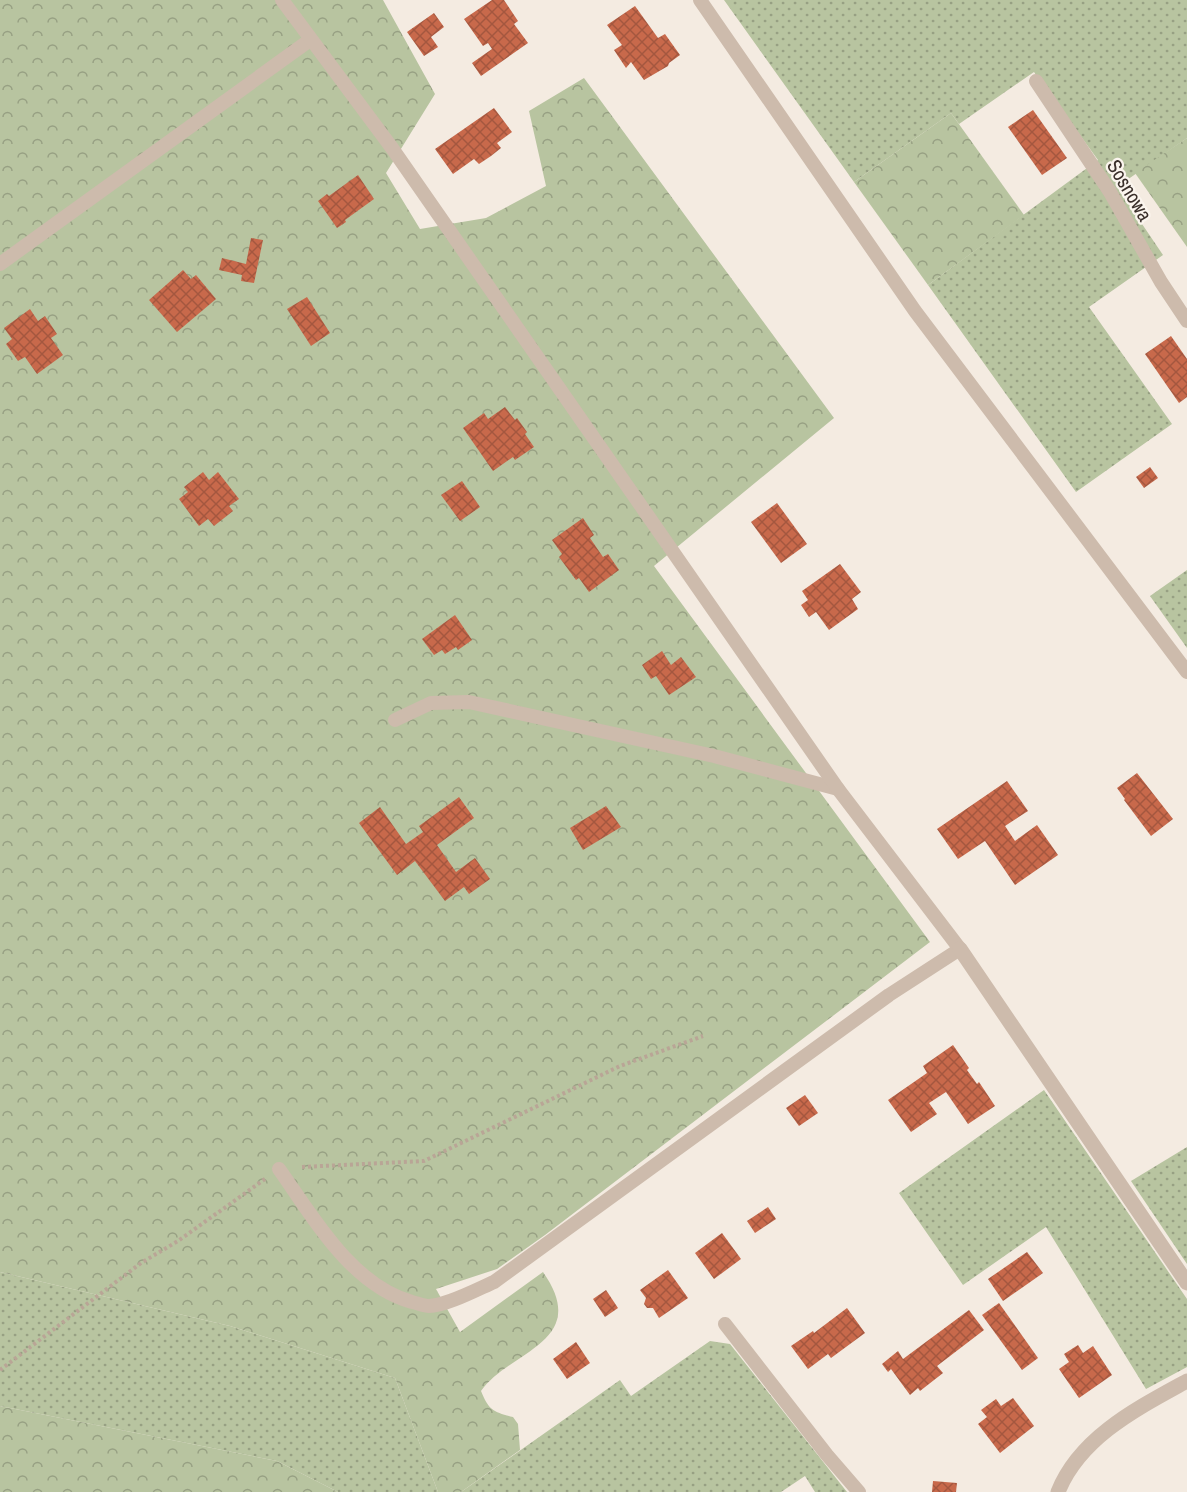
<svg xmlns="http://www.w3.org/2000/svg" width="1187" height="1492" font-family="'Archivo Narrow',sans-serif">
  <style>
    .grass { fill: url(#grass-dots) }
    .forest { fill: url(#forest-crowns) }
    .building { fill: url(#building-cross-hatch) }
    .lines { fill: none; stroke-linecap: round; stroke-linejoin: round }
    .path { stroke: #b9a596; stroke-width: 4; stroke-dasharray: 3 3; stroke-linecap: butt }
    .service { stroke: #cdbbac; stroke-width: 14 }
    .minor { stroke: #cdbbac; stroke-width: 15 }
    .labels { text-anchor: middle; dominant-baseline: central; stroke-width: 4.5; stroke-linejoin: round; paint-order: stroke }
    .street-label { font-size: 20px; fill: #3b302b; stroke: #fbf5ee }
  </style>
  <defs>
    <pattern id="grass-dots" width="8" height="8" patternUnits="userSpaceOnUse" patternTransform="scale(1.5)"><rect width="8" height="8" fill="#b8c4a0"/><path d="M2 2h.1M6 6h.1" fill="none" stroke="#97a083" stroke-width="1.8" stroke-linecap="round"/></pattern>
    <pattern id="forest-crowns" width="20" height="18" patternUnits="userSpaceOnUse" patternTransform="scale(1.5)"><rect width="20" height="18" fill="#b8c4a0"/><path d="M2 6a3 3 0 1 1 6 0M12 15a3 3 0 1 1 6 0" fill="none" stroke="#97a083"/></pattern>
    <pattern id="building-cross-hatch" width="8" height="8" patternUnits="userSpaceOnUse" patternTransform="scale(1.5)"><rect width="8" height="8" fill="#c8694b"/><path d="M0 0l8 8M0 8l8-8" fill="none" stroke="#a4573f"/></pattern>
  </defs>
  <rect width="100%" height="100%" fill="#f4ebe1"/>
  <g class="grass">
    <path d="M724,0h463v138l-70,49 46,68 -74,52 83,117 -96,68 -148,-207 170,-125 -64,-88 -75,52 -8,-11 -97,69z"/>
    <path d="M1187,570v78l-37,-52z"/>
    <path d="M1044,1090l143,209v68l-41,22 -100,-162 -83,58 -64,-92z"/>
    <path d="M1187,1147v117l-56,-83z"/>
    <path d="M0,1272l230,54 165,52 43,114h-100l-61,-31 -277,-55z"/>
    <path d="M710,1341l20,3 117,148h-32l-10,-16 -24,16h-320l159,-112 11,16z"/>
  </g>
  <g class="forest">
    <path d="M0,0h383l52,94 -49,79 34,56 66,-11 60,-32 -17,-75 55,-33 250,340 -180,148 276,376 -385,293 -48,34 -61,20 24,43 83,-60c49,70 -33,78 -62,119 8,20 13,21 32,26l5,7 2,26 -59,42h-23l-43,-114 -165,-52 -230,-54z"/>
    <path d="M951,113l73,102 -96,70 -74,-103z"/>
    <path d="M1187,138v109l-52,-74z"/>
    <path d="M0,1406l277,55 61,31h-338z"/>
  </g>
  <g class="building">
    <path d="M492,0h12l14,21 -4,3 14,19 -47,33 -9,-13 20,-14 -4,-6 -5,3 -19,-27z"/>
    <path d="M635,6l23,32 7,-4 15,21 -11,8 -1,3 -24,14 -13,-18 -5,6 -12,-18 8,-5 -15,-20z"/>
    <path d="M434,13l10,14 -13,10 7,10 -14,9 -17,-24z"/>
    <path d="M494,108l18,24 -15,11 4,5 -10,8 -12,8 -5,-5 -21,15 -18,-25z"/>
    <path d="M1033,110l34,48 -25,17 -34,-48z"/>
    <path d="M358,175l16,24 -29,21 1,2 -9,6 -19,-27 9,-7 2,2z"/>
    <path d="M251,238l12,2 -9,43 -13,-2 1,-6 -23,-5 3,-12 24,6z"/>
    <path d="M183,270l8,9 5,-4 20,24 -39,33 -28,-32z"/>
    <path d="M307,297l23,36 -19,13 -24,-37z"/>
    <path d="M30,309l8,12 7,-5 12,18 -6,4 12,17 -26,19 -12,-17 -7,4 -12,-17 6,-5 -8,-11z"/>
    <path d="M1171,336l16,23v38l-8,6 -34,-49z"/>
    <path d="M505,407l10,13 2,-2 10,14 -2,2 9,13 -19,13 -2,-3 -20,14 -30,-43 21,-15 4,6z"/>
    <path d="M1150,467l8,11 -14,10 -8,-11z"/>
    <path d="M203,472l6,8 9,-8 21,27 -10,7 4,5 -19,15 -6,-7 -9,7 -20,-27 9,-7 -4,-5z"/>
    <path d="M462,481l18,26 -20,14 -19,-26z"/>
    <path d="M777,503l30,41 -26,19 -30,-41z"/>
    <path d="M583,518l11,17 -4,3 13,19 5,-3 11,16 -30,22 -10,-14 -3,2 -17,-23 3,-3 -10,-14z"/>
    <path d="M840,564l21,28 -9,7 6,10 -29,21 -13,-18 -7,5 -8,-12 7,-5 -6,-9z"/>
    <path d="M455,615l17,25 -14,10 -2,-3 -11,7 -3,-4 -8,5 -12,-16z"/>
    <path d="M662,651l9,14 10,-8 15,20 -27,18 -13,-19 -5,3 -9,-14z"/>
    <path d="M1137,773l36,46 -22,17 -27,-36 1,-1 -8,-11z"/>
    <path d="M1007,781l21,30 -23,15 10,15 22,-16 21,30 -43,30 -30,-44 -27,18 -21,-30z"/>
    <path d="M459,797l15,21 -37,27 19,27 19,-14 15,21 -21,15 -5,-7 -19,14 -30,-40 -18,14 -38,-52 21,-16 26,37 17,-12 -4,-6z"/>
    <path d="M606,806l15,21 -38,23 -13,-22z"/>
    <path d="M953,1045l16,23 -2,2 10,14 2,-2 16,24 -27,18 -22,-32 -17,11 8,11 -26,18 -23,-32 39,-27 -4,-7z"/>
    <path d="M805,1095l13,18 -19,13 -13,-18z"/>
    <path d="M768,1207l8,12 -21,14 -8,-12z"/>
    <path d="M722,1233l19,26 -27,20 -19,-26z"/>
    <path d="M1027,1252l16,21 -40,28 -15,-22z"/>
    <path d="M668,1270l20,28 -29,20 -6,-10h-6l-3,-4 2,-6 -6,-8z"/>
    <path d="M606,1290l12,18 -13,9 -12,-18z"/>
    <path d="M999,1303l39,55 -16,12 -40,-55z"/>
    <path d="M847,1308l18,25 -34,25 -3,-4 -20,15 -17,-23 22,-15 1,2z"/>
    <path d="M969,1310l15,20 -47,36 6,7 -23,18 -2,-3 -8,7 -19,-26 -3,3 -6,-8 16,-13 5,8z"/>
    <path d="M576,1342l14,21 -23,16 -14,-20z"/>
    <path d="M1078,1345l5,8 10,-7 19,29 -33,23 -20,-29 10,-7 -5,-8z"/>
    <path d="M1013,1398l21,28 -34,27 -22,-29 9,-7 -6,-7 15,-11 5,7z"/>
    <path d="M933,1481l24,2 -1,9h-24z"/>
  </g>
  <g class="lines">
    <g class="path">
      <path d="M302,1167l122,-6 196,-95 83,-30"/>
      <path d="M0,1370l141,-107 37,-22 87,-62"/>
    </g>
    <g class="service">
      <path d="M700,0l215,311 272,361"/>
      <path d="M1036,81l74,111 51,90 26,39"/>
      <path d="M0,264l310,-224"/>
      <path d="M395,720l36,-17 38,-1 245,54 124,33"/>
      <path d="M279,1169c34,48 72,116 133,133 5,1 12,4 17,4 17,0 49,-17 65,-24l395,-287 71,-46 -122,-160 -446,-641 -110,-148"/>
      <path d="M725,1324l102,131 32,37"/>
    </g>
    <g class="minor">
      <path d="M960,949l227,334"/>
      <path d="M1058,1492c22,-55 80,-84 129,-111"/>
    </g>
  </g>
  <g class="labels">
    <g class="street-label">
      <text transform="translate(1130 190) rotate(59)">Sosnowa</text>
    </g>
  </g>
</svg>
